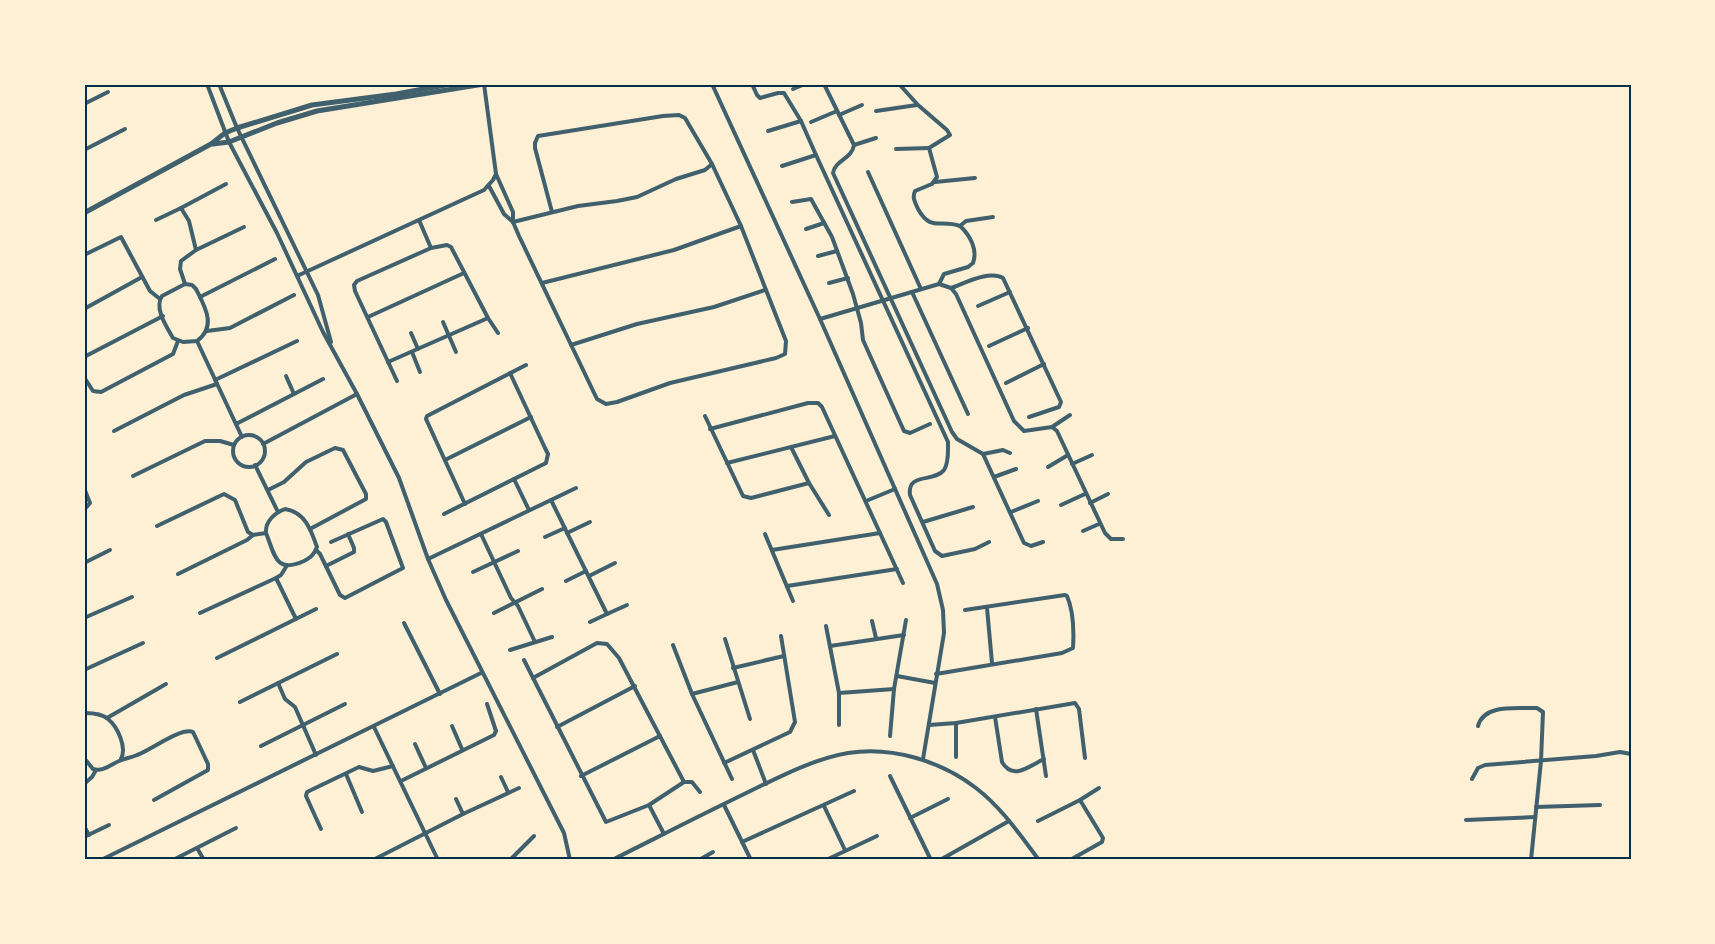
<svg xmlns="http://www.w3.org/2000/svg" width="1715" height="944" font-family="'Source Sans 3',sans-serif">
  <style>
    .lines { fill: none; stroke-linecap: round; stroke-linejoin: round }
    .minor { stroke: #3f606c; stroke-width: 4 }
    .tertiary { stroke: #3f606c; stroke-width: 5 }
    .neatline { fill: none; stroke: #003049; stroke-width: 2 }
  </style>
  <rect width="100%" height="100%" fill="#fdf0d5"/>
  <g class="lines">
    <g class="minor">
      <path d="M207,84l22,58 48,91 46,99 34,62 42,84 29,81 18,41 118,233 6,27"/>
      <path d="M219,84l18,44 81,167 13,47"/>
      <path d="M712,84l108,235 117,265 6,26 1,23 -21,126"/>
      <path d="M752,84l5,11 3,3 18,-5h6l17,28"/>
      <path d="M824,84l30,61c-2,14 -19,15 -21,28l119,259 5,7 26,15 20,-4 7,3"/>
      <path d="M899,84l19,21 29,25 3,5 -21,13 8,29 -5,7 -17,7c-3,7 0,11 3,18 13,23 22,10 42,17 10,9 18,24 13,37l-5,4 -24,7 -5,10"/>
      <path d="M793,89l12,-5"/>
      <path d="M84,104l24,-12"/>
      <path d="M876,111l41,-6"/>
      <path d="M839,115l23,-10"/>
      <path d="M811,122l26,-11"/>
      <path d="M768,131l33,-10 15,34"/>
      <path d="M854,145l22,-7"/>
      <path d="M896,149l33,-1"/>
      <path d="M84,150l41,-21"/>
      <path d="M782,166l34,-11 132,287c0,8 1,21 -4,28 -10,13 -37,2 -34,25l25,56 7,5 33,-7 14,-7"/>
      <path d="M868,172l53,117"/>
      <path d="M496,174l17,38v10l6,14 78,163 9,5 11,-2 53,-19 106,-25 9,-4 1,-13 -45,-115 -29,-62 -27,-46 -6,-3 -16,1 -125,20 -3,7v5l17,64"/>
      <path d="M935,182l40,-4"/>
      <path d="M489,186l15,28 9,8"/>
      <path d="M792,202l19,-3 21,38 21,57 8,29 2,17 41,91 6,2 20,-9"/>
      <path d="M181,208l45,-24"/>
      <path d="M156,220l25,-12 8,13 7,29 -15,11 -1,8 5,15"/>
      <path d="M419,220l12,28"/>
      <path d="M513,222l65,-16 39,-5 20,-4 39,-18 29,-9 7,-6"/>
      <path d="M960,226l6,-5 27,-4"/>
      <path d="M806,229l18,-6"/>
      <path d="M196,250l48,-23"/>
      <path d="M84,255l37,-18 29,54 10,8"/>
      <path d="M818,256l19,-5"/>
      <path d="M297,276l187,-86 9,-10 3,-6 -12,-90"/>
      <path d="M542,283l132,-33 67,-24"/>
      <path d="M829,283l19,-5"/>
      <path d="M185,284l7,1 4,4c9,18 21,37 1,52l-14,1 -10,-4c-7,-12 -19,-30 -11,-42z"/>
      <path d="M951,288c14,-5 38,-18 52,-10l58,124 -2,5 -30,10"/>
      <path d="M912,292l56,122"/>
      <path d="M200,297l75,-38"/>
      <path d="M978,306l32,-14"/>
      <path d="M84,309l58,-32"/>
      <path d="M368,317l96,-44"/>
      <path d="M820,319l119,-35 12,4 5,6 58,127 10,10 28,-4 5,4 48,102 6,6h12"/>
      <path d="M443,322l13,30"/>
      <path d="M207,331l23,-3 64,-33"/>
      <path d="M411,333l7,16"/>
      <path d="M197,341l45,96"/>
      <path d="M571,345l66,-21 77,-17 51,-17"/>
      <path d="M989,346l39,-18"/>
      <path d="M412,352l8,20"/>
      <path d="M84,357l79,-41"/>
      <path d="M388,362l100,-44"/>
      <path d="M286,376l8,18"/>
      <path d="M84,377l9,14 8,1 72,-38 5,-13"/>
      <path d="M215,380l82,-39"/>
      <path d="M397,381l-42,-90 -1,-6 3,-4 74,-33 16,-3 4,2 37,71 10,15"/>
      <path d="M1006,383l38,-19"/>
      <path d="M705,416l38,80 8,2 58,-15"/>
      <path d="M236,424l87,-45"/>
      <path d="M1052,427l18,-12"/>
      <path d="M710,429l98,-26h10l4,4 81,176"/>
      <path d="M114,431l70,-36 33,-11"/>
      <circle cx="249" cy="451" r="16"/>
      <path d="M263,444l94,-50"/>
      <path d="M791,447l18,36 20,32"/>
      <path d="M983,454l41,89 7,3 12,-4"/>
      <path d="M445,460l86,-43"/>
      <path d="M727,463l108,-27"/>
      <path d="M1072,464l20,-9"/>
      <path d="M255,465l23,47"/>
      <path d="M1048,467l20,-12"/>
      <path d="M133,476l72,-35h15l14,4"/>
      <path d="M994,477l22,-8"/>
      <path d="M514,479l15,31"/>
      <path d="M84,488l6,15 -6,7"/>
      <path d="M268,490l16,-8 22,-20 29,-14 8,2 23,44v5l-56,30"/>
      <path d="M551,500l56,114 -17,8"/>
      <path d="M866,501l29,-12"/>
      <path d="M1090,503l18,-9"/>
      <path d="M465,504l-39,-85 1,-3 99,-51"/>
      <path d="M1061,505l24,-11"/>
      <path d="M285,509c20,3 26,21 32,38 -3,8 -7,11 -13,14 -29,13 -29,-6 -38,-28 -1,-12 9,-20 19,-24z"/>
      <path d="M1011,512l27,-11"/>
      <path d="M444,514l102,-51 2,-9 -3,-6 -35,-75"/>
      <path d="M923,522l50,-15"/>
      <path d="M157,526l67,-32 11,6 13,32 5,3"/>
      <path d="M1083,531l16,-7"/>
      <path d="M567,533l23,-11"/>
      <path d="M481,534l30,64 7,8 17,36"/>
      <path d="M765,534l28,67"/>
      <path d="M545,537l20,-9"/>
      <path d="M316,550l4,4 20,41 5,3 58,-30 -17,-46 -3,-3 -52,23"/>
      <path d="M772,550l108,-17"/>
      <path d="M428,559l148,-71"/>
      <path d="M84,563l26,-13"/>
      <path d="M326,566l28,-14v-4l-6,-14"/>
      <path d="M473,572l45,-21"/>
      <path d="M178,574l69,-34 6,-5 13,-2"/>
      <path d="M589,576l26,-13"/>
      <path d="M276,578l20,41"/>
      <path d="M566,581l20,-10"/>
      <path d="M787,586l110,-17"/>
      <path d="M987,608l5,55"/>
      <path d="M200,613l76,-35 5,-3 5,-8"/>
      <path d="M494,613l48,-24"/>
      <path d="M607,614l20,-9"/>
      <path d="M84,618l48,-21"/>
      <path d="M872,621l4,17"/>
      <path d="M404,623l36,71"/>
      <path d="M826,626l13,67v32"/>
      <path d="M725,639l25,80"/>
      <path d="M673,645l19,49 40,85"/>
      <path d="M830,646l74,-11"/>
      <path d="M510,650l42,-13"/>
      <path d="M217,658l99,-49"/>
      <path d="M524,660l82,162 43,-17 35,-23h8l8,10"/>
      <path d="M733,668l51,-12"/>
      <path d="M84,670l59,-27"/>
      <path d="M936,674l126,-21 11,-5c1,-17 1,-36 -6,-52l-2,-1 -100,15"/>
      <path d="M897,676l38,7"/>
      <path d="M533,678l64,-35 10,1 12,14 65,124"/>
      <path d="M278,683l7,16 10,8 21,48"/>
      <path d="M839,693l55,-4"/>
      <path d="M692,694l46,-12"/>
      <path d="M240,702l97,-48"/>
      <path d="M1036,709l10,67"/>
      <path d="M85,713c8,0 17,1 23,6 10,8 19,29 13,40"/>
      <path d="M995,717l7,45c11,19 27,4 42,-3"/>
      <path d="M107,718l59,-34"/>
      <path d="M956,723v34"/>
      <path d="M929,725l27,-2 119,-20 4,6 6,49"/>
      <path d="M452,726l10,23"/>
      <path d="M1478,726c6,-23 40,-17 59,-18l6,4 -2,49 -10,99"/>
      <path d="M374,727l64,133"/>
      <path d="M557,727l78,-41"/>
      <path d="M890,736l4,-47 12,-69"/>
      <path d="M415,744l11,24"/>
      <path d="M261,746l84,-42"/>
      <path d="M753,750l13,34"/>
      <path d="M84,758l9,11c10,3 17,-4 26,-8 6,-3 12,-3 18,-6 14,-5 44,-28 56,-23l15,32v6l-54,30"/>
      <path d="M724,763l66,-31 5,-10 -14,-86"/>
      <path d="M346,774l16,38"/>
      <path d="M581,776l79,-40"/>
      <path d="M890,776l41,84"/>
      <path d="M501,777l7,15"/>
      <path d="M1472,779l6,-11 7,-3 111,-9 24,-4 11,2"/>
      <path d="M401,781l93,-46 2,-4 -9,-27"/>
      <path d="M84,784l8,-7 4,-7"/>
      <path d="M456,799l7,15"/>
      <path d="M649,805l15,29"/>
      <path d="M724,805l27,55"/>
      <path d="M824,806l21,44"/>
      <path d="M1536,807l64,-2"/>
      <path d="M910,818l38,-19"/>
      <path d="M1466,820l69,-3"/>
      <path d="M1038,821l42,-21 19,-12"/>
      <path d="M84,826l5,9"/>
      <path d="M321,829l-15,-33 1,-4 52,-25 14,4 20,-5"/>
      <path d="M84,837l25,-12"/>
      <path d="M742,842l112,-51"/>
      <path d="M197,848l7,12"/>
      <path d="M101,860l380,-187"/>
      <path d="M173,860l63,-32"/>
      <path d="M373,860l90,-46 56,-26"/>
      <path d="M510,860l24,-24"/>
      <path d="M612,860c40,-20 81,-41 122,-61 36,-17 74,-39 114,-46 44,-7 93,8 128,35 26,20 44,47 63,72"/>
      <path d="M699,860l14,-8"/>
      <path d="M826,860l51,-24"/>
      <path d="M940,860l69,-39"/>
      <path d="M1070,860l32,-18 1,-4 -23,-38"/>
    </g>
    <g class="tertiary">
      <path d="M213,144l16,-2 48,-19 40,-12 167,-27"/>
      <path d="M84,213l127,-69 14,-11 12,-5 75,-23 84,-11 55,-10"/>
    </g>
  </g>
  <rect width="1715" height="944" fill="none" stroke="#fdf0d5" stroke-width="171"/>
  <rect x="86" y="86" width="1544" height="772" class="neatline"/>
</svg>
